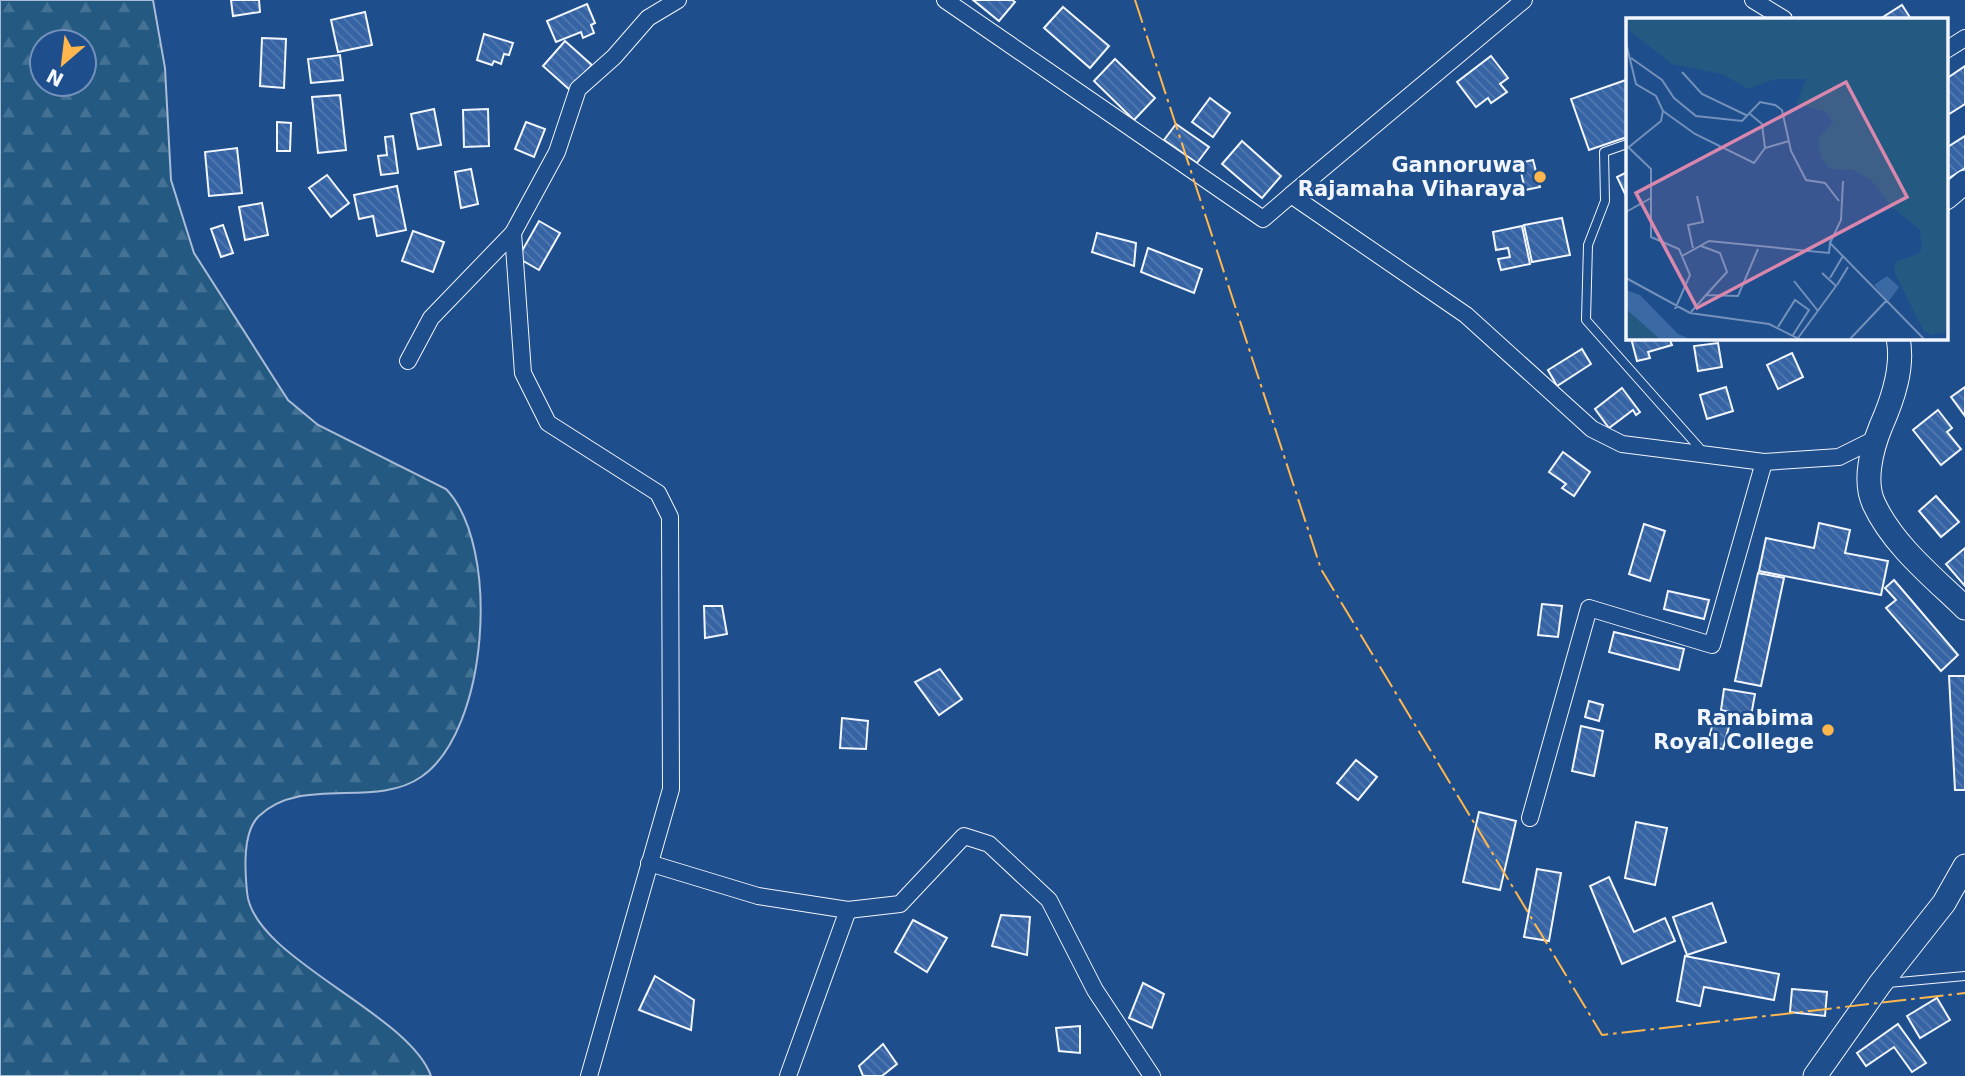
<svg xmlns="http://www.w3.org/2000/svg" width="1965" height="1076" font-family="'DejaVu Sans',sans-serif">
  <style>
    .forest { fill: url(#forest-firs); stroke: #a8bbd7; stroke-width: 2; fill-rule: evenodd }
    .building { fill: url(#building-back-hatch); stroke: #f2f6ff; stroke-width: 2 }
    .lines { fill: none; stroke-linecap: round; stroke-linejoin: round }
    .lane-casing { stroke: #f2f6ff; stroke-width: 10 }
    .street-casing { stroke: #f2f6ff; stroke-width: 18 }
    .secondary-casing { stroke: #f2f6ff; stroke-width: 25 }
    .lane { stroke: #1f4e8c; stroke-width: 8 }
    .street { stroke: #1f4e8c; stroke-width: 16 }
    .secondary { stroke: #1f4e8c; stroke-width: 23 }
    .power { stroke: #ffb74d; stroke-width: 2; stroke-dasharray: 24 5 3.5 5; stroke-linecap: butt }
    .poi-dot { fill: #ffb74d; stroke: #1f4e8c; stroke-width: 2.5 }
    .labels { text-anchor: middle; dominant-baseline: central; stroke-width: 5; stroke-linejoin: round; paint-order: stroke }
    .poi-label { font-size: 21px; font-weight: bold; fill: #f2f6ff; stroke: #1f4e8c; text-anchor: end }
    .inset-road { fill: none; stroke: #7391ba; stroke-width: 2 }
    .view { fill: #da87ad; fill-opacity: 0.15; stroke: #da87ad; stroke-width: 3.5 }
    .inset-edge { fill: none; stroke: #f2f6ff; stroke-width: 3.5 }
  </style>
  <defs>
    <pattern id="forest-firs" width="22" height="20" patternUnits="userSpaceOnUse" patternTransform="scale(1.75)"><rect width="22" height="20" fill="#245a82"/><path d="M5 1l3.5 6h-7zM16 11l3.5 6h-7z" fill="#447295"/></pattern>
    <pattern id="building-back-hatch" width="6" height="6" patternUnits="userSpaceOnUse" patternTransform="scale(1.75)"><rect width="6" height="6" fill="#3563a3"/><path d="M-1 5l2 2M0 0l6 6M5-1l2 2" fill="none" stroke="#537ab1"/></pattern>
  </defs>
  <rect width="100%" height="100%" fill="#1f4e8c"/>
  <path class="forest" d="M0,0h153l12,68 6,112 23,73 94,147 30,25 128,64c55,57 43,242 -25,288 -46,32 -119,-2 -162,39 -17,16 -14,55 -12,76 5,66 161,120 184,184h-431zM42,42h42v42h-42z"/>
  <g class="building">
    <path d="M231,0h28l1,12 -27,4z"/>
    <path d="M973,0h39l3,2 -16,19z"/>
    <path d="M587,4l8,19 -4,2 3,8 -11,5 -2,-6 -25,10 -9,-21z"/>
    <path d="M1902,5l9,14h-31z"/>
    <path d="M1063,7l46,39 -19,22 -46,-40z"/>
    <path d="M365,12l7,33 -34,7 -7,-32z"/>
    <path d="M484,34l29,9 -4,12 -5,-1 -3,10 -7,-3 -2,4 -15,-5z"/>
    <path d="M262,38l24,1 -2,49 -24,-2z"/>
    <path d="M565,41l27,24 -22,25 -27,-24z"/>
    <path d="M340,55l3,25 -32,3 -3,-24z"/>
    <path d="M1491,56l17,22 -8,6 7,8 -16,11 -3,-5 -12,9 -19,-25z"/>
    <path d="M1115,59l40,39 -21,22 -40,-39z"/>
    <path d="M1965,66v38l-19,12v-37z"/>
    <path d="M1626,80l1,57 -38,13 -18,-51z"/>
    <path d="M340,95l6,55 -28,3 -6,-56z"/>
    <path d="M1210,98l20,15 -17,24 -21,-15z"/>
    <path d="M434,109l7,36 -23,4 -7,-35z"/>
    <path d="M488,109l1,37 -25,1 -1,-37z"/>
    <path d="M277,122l14,1 -1,28h-13z"/>
    <path d="M526,122l19,7 -11,28 -19,-8z"/>
    <path d="M1176,124l33,23 -12,16 -33,-23z"/>
    <path d="M393,136l5,37 -17,2 -3,-19 9,-1 -2,-18z"/>
    <path d="M1965,136v32l-19,12v-32z"/>
    <path d="M1242,141l39,35 -19,22 -40,-34z"/>
    <path d="M237,148l5,45 -33,3 -4,-44z"/>
    <path d="M1533,160l7,27 -15,3 -6,-27z"/>
    <path d="M471,169l7,35 -17,4 -6,-36z"/>
    <path d="M1627,172v26l-10,-21z"/>
    <path d="M327,175l22,28 -18,14 -22,-29z"/>
    <path d="M397,186l9,44 -29,6 -4,-20 -14,3 -5,-24z"/>
    <path d="M262,203l6,32 -23,5 -6,-33z"/>
    <path d="M1562,218l8,37 -38,7 -8,-37z"/>
    <path d="M539,221l21,12 -21,37 -21,-12z"/>
    <path d="M223,225l10,28 -12,4 -10,-28z"/>
    <path d="M1522,226l8,38 -29,6 -3,-11 12,-2 -2,-9 -12,2 -3,-18z"/>
    <path d="M413,231l31,11 -11,30 -31,-11z"/>
    <path d="M1097,233l39,10 -2,23 -42,-14z"/>
    <path d="M1148,248l54,21 -8,24 -53,-21z"/>
    <path d="M1631,338h38l3,7 -24,7 2,6 -13,3z"/>
    <path d="M1718,343l4,24 -24,4 -4,-25z"/>
    <path d="M1582,349l9,15 -34,22 -9,-16z"/>
    <path d="M1792,353l11,24 -25,12 -11,-24z"/>
    <path d="M1726,387l7,24 -26,8 -7,-24z"/>
    <path d="M1965,387v29l-14,-19z"/>
    <path d="M1622,388l18,24 -4,3 -3,-5 -24,18 -14,-19z"/>
    <path d="M1938,410l14,18 -5,4 14,17 -20,16 -28,-35z"/>
    <path d="M1563,452l27,20 -16,24 -12,-8 4,-4 -17,-12z"/>
    <path d="M1936,496l23,26 -18,15 -22,-26z"/>
    <path d="M1819,523l31,7 -5,23 43,8 -7,34 -122,-24 7,-33 48,10z"/>
    <path d="M1644,524l21,7 -15,50 -21,-7z"/>
    <path d="M1965,548v38l-19,-22z"/>
    <path d="M1758,573l26,5 -23,108 -26,-5z"/>
    <path d="M1894,580l64,75 -17,16 -55,-63 10,-8 -11,-12z"/>
    <path d="M1668,591l41,9 -5,19 -40,-10z"/>
    <path d="M1542,604l20,2 -4,31 -20,-2z"/>
    <path d="M704,606h18l5,28 -22,4z"/>
    <path d="M1614,632l70,17 -5,21 -70,-18z"/>
    <path d="M940,669l22,30 -23,16 -24,-33z"/>
    <path d="M1949,676h16v114h-10z"/>
    <path d="M1724,689l31,5 -4,22 -30,-6z"/>
    <path d="M1589,701l14,4 -4,16 -14,-4z"/>
    <path d="M1715,715l16,4 -8,30 -16,-3z"/>
    <path d="M842,718l26,3 -2,28 -26,-1z"/>
    <path d="M1581,726l22,5 -9,45 -22,-5z"/>
    <path d="M1356,760l21,17 -19,23 -21,-17z"/>
    <path d="M1479,812l37,9 -16,69 -37,-8z"/>
    <path d="M1636,822l31,6 -12,57 -30,-7z"/>
    <path d="M1537,869l24,4 -12,68 -25,-4z"/>
    <path d="M1609,877l25,55 31,-14 10,23 -53,23 -32,-78z"/>
    <path d="M1712,903l14,39 -39,13 -14,-38z"/>
    <path d="M1001,915l29,2 -3,38 -35,-9z"/>
    <path d="M913,920l34,18 -20,34 -32,-20z"/>
    <path d="M1685,956l94,18 -5,26 -70,-13 -4,19 -23,-5z"/>
    <path d="M655,976l39,24 -3,30 -52,-20z"/>
    <path d="M1143,983l21,11 -12,34 -23,-10z"/>
    <path d="M1792,989l35,3 -2,24 -35,-4z"/>
    <path d="M1937,998l13,22 -30,18 -13,-22z"/>
    <path d="M1898,1024l28,39 -14,9 -18,-25 -28,19 -9,-13z"/>
    <path d="M1080,1026v27l-21,-2 -3,-23z"/>
    <path d="M883,1044l14,20 -15,12h-19l-4,-10z"/>
  </g>
  <g class="lines">
    <defs>
      <g id="lane">
        <path d="M1627,144l-23,8 1,49 -17,44 -2,75 118,133"/>
        <path d="M1888,983l77,-7"/>
      </g>
      <g id="street">
        <path d="M945,0l318,219 28,-24 175,120 126,114 30,15 142,18 75,-5 36,-18"/>
        <path d="M1753,0l31,19"/>
        <path d="M1946,50l19,-12"/>
        <path d="M1291,195l233,-195"/>
        <path d="M513,233l10,140 25,50 110,70 12,24 1,272 -82,287"/>
        <path d="M408,361l23,-43 82,-85 44,-81 21,-63 36,-32 34,-39 30,-18"/>
        <path d="M1530,818l59,-210 123,37 52,-183"/>
        <path d="M649,863l109,33 90,14 52,-6 64,-68 25,8 60,56 46,90 57,86"/>
        <path d="M788,1076l60,-166"/>
      </g>
      <g id="secondary">
        <path d="M1946,198l19,-16"/>
        <path d="M1898,338c6,29 -5,61 -17,88 -9,22 -18,55 -7,78 19,41 59,73 91,104"/>
        <path d="M1815,1076l65,-92 64,-81 21,-37"/>
      </g>
    </defs>
    <use href="#lane" class="lane-casing"/>
    <use href="#street" class="street-casing"/>
    <use href="#secondary" class="secondary-casing"/>
    <use href="#lane" class="lane"/>
    <use href="#street" class="street"/>
    <use href="#secondary" class="secondary"/>
    <path class="power" d="M1135,0l186,569 281,466 363,-42"/>
  </g>
  <g class="poi-dot">
    <circle cx="1540" cy="177" r="7"/>
    <circle cx="1828" cy="730" r="7"/>
  </g>
  <g class="labels">
    <g class="poi-label">
      <text x="1526" y="165">Gannoruwa<tspan x="1526" dy="24">Rajamaha Viharaya</tspan></text>
      <text x="1814" y="718">Ranabima<tspan x="1814" dy="24">Royal College</tspan></text>
    </g>
  </g>
  <g transform="translate(1626 18)">
    <rect width="322" height="322" fill="#1f4e8c"/>
    <path d="M0,1h322v312l-17,4 -8,-5 -29,-59 2,-10 22,-7 4,-6 -2,-18 -28,-23 -20,-26 -18,-11 -24,-1 -9,-11 -3,-20 15,-16 -7,-10 -29,-8 9,-25h-31l-27,10 -26,-15 -50,-10 -42,-33z" fill="#245a82"/>
    <path d="M0,291l18,12 16,18h-34z" fill="#245a82"/>
    <path d="M261,258l12,11 -11,15 -14,-17zM0,272l14,5 38,39 12,5h-30l-34,-30z" fill="#3b69a3"/>
    <path class="inset-road" d="M0,25l10,41 20,12 7,15 -2,10 -32,26M5,40l31,22 12,18 22,18 46,5 18,-19 15,3 7,5 9,41 15,29 19,3 14,18M56,54l20,22 46,22M37,93l32,23 59,29 11,-15 24,-7M124,96l12,10 3,24M0,127l25,24v68l28,12 11,26 -15,34M0,194l25,-14M204,225l11,-23 2,-39M75,228l19,7 7,19 -21,23M67,230l-5,-23 15,-3 -6,-26M56,238l27,-15 120,12 1,-10 94,96M0,260l64,35 79,11 30,15M204,260l13,-22M168,263l24,30M211,267l11,-18M65,294l15,-17 32,1 20,-47M152,309l17,-27 14,10 -16,25M172,320l38,-52 -14,-13M224,321l36,-38"/>
    <path class="view" d="M220,64l61,115 -210,111 -61,-115z"/>
    <rect width="322" height="322" class="inset-edge"/>
  </g>
  <g transform="translate(63 63) rotate(208)"><circle r="33" fill="#1f4e8c" stroke="#7391ba" stroke-width="2"/>
  <path d="M0-5L12 26L0 18L-12 26Z" fill="#ffb74d"/>
  <text y="-10" font-size="19" font-weight="bold" text-anchor="middle" fill="#f2f6ff">N</text>
  </g>
</svg>
